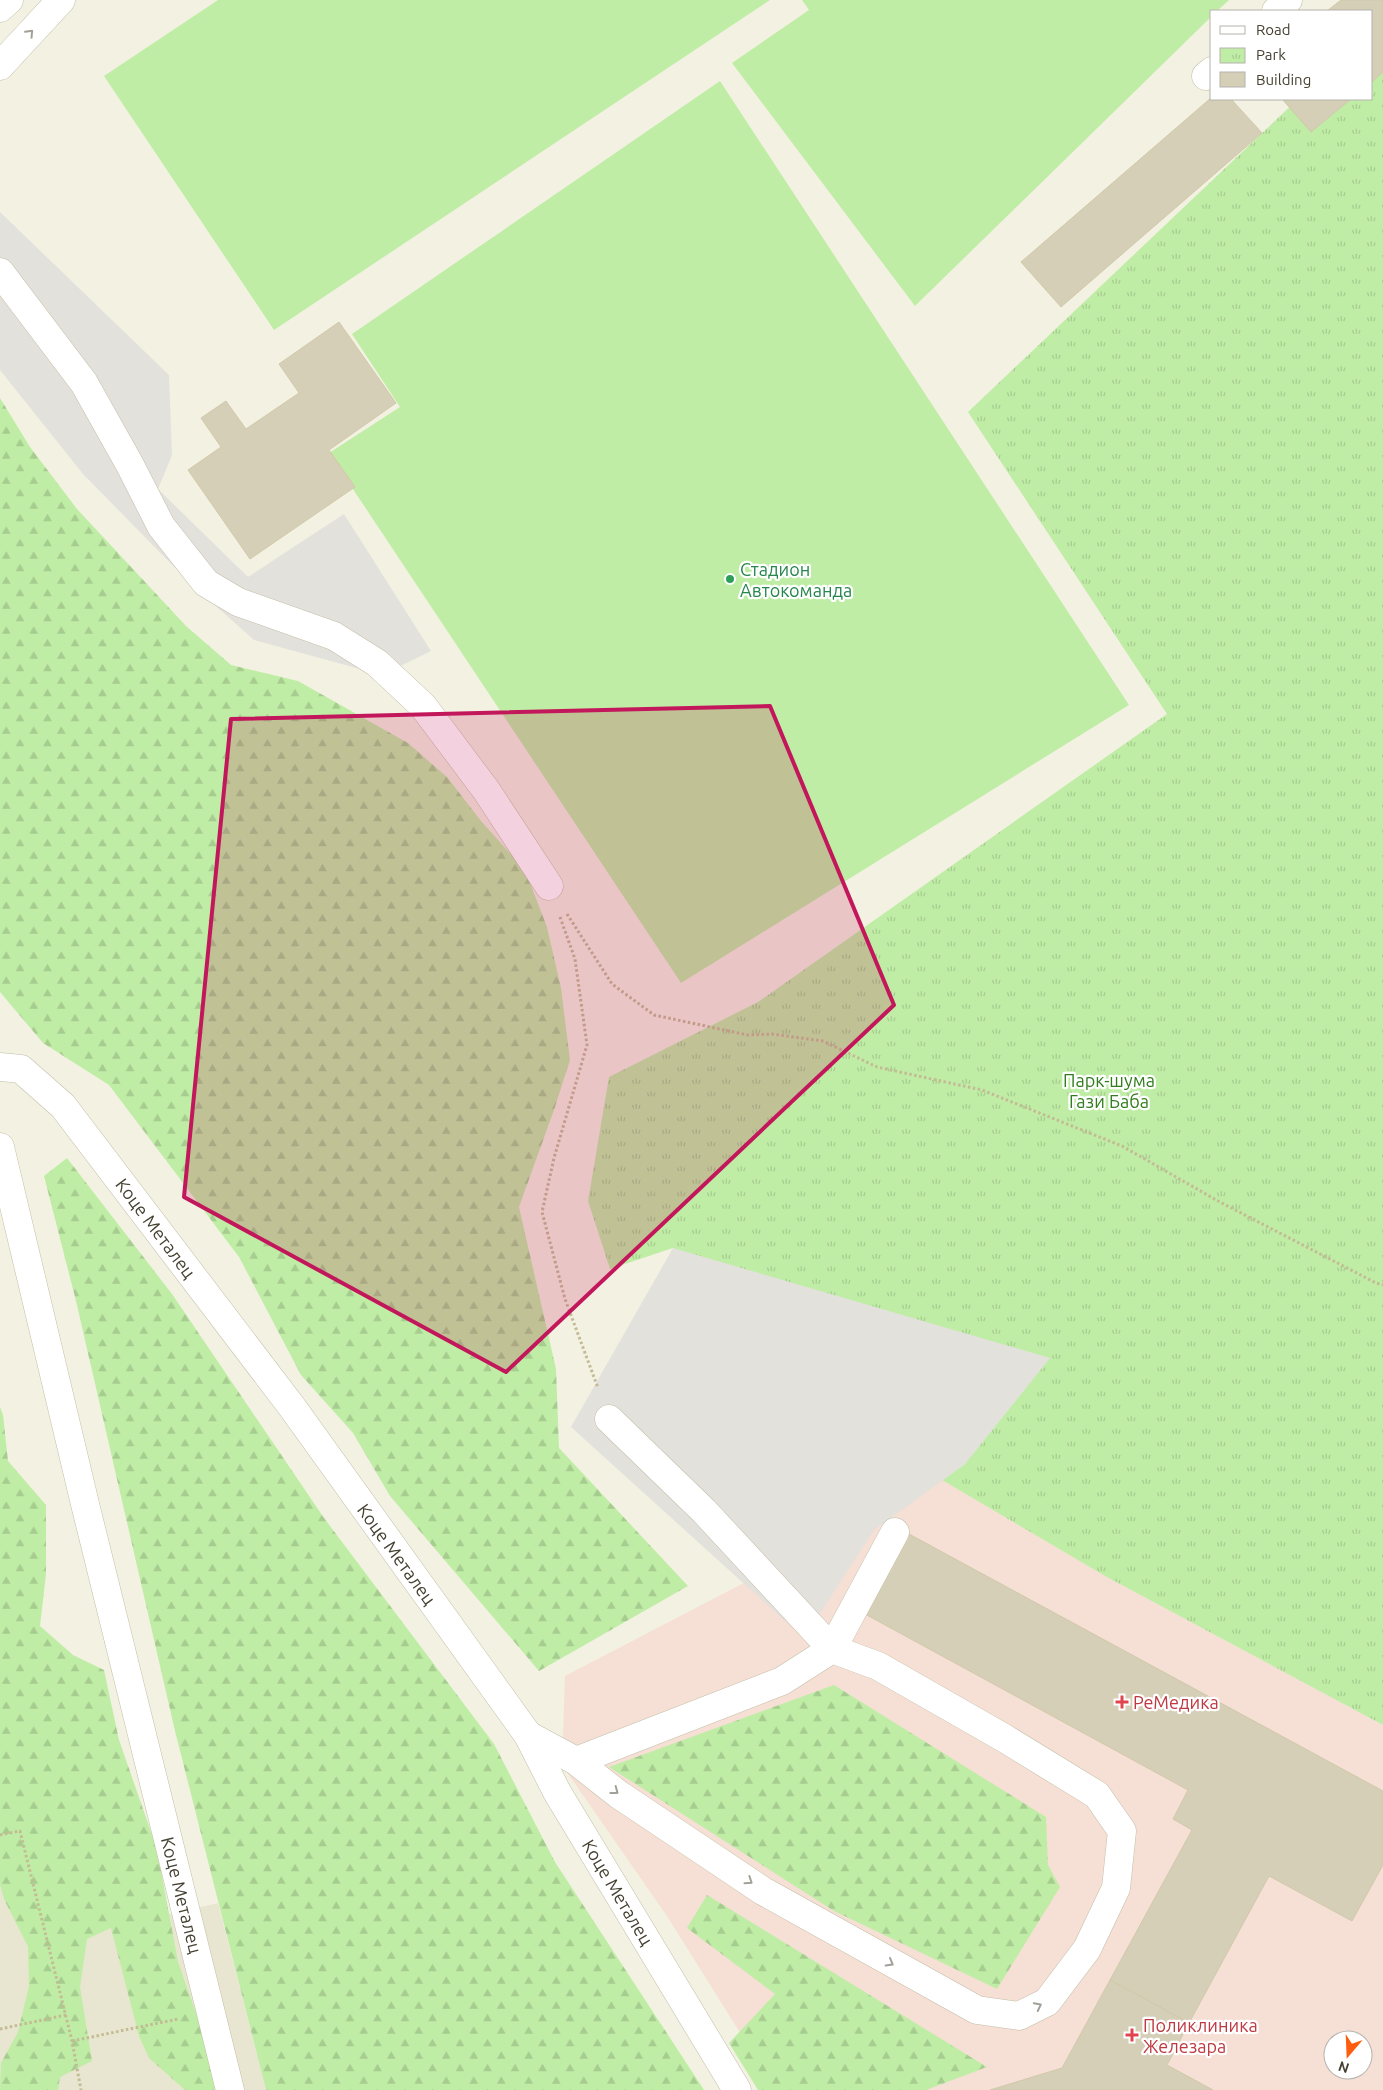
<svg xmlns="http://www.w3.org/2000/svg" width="1383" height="2090" font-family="Ubuntu,sans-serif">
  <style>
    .residential { fill: #e8e5d0 }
    .medical { fill: #f6dfd4; fill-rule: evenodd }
    .grass { fill: #c0eda6 }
    .forest { fill: url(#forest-firs) }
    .park { fill: url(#park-tufts) }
    .parking { fill: #e3e1dc }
    .building { fill: #d5cfb7; stroke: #d1c9a9 }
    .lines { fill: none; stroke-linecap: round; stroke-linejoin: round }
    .minor-casing { stroke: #c2bea7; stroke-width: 29 }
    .path { stroke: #c3bb94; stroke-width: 3; stroke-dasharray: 2.5 2.5; stroke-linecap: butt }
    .minor { stroke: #fff; stroke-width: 28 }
    .oneway { stroke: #a2a098 }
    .marked { fill: #c2185b; fill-opacity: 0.2; stroke: #c2185b; stroke-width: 4; stroke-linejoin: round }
    .leisure-dot { fill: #2e9e5b; stroke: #fff; stroke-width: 2 }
    .health-dot { fill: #e0444e; stroke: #fff; stroke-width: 2 }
    .labels { text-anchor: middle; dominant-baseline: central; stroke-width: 4.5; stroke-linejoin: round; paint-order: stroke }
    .leisure-label { font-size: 18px; fill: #27864d; stroke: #fff; text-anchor: start }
    .park-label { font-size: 18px; fill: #337d20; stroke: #fff }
    .street-label { font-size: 18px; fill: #454132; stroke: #fff }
    .health-label { font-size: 18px; fill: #be3a42; stroke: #fff; text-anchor: start }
  </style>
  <defs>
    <pattern id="forest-firs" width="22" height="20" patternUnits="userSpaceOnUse" patternTransform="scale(1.25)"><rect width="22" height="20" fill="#c0eda6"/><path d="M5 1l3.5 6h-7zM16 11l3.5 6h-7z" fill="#a6cc8f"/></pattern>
    <pattern id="park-tufts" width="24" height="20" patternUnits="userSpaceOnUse" patternTransform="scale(1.25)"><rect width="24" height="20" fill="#c0eda6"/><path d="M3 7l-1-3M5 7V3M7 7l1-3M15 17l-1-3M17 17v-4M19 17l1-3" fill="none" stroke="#a6cc8f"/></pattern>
  </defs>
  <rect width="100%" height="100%" fill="#f3f1e2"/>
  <path class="residential" d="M0,1885l4,14 24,48 190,-44 48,187h-266z"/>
  <path class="medical" d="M942,1480l163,96 278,149v365h-607l-109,-174 -105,-151 3,-89zM1333,2040h30v30h-30z"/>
  <g class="grass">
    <path d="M218,0h552l-496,330 -170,-254z"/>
    <path d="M802,0h427l-12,11h-5v5l-297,290 -183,-243 77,-53z"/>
    <path d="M720,81l409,624 -448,278 -352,-530 71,-46 -48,-73z"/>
  </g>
  <g class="forest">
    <path d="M0,398l30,49 47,62 109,117 45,39 67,16 110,62 39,34 34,44 44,49 22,57 14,61 9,72 -16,50 -35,97 37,162 3,79 129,138 -149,85 -149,-175 -37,-63 -52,-58 -62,-118 -130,-172 -66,-42 -43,-51z"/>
    <path d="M67,1158l105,136 152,224 170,226 61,118 149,228h-438l-91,-359 -99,-430 -32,-125z"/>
    <path d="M0,1407l3,8 5,46 38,44v69l-6,52 33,29 31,15 15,70 38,109 21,113 37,105 4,23h-34l-36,-32 -10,-22 -28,-108 -24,11 -7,48 12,74 -32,16 -2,13h-58l1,-27 17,-31 11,-46 -1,-39 -24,-48 -4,-14z"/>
    <path d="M834,1685l212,132 2,48 12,22 -63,102 -163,-78 -225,-144z"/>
    <path d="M707,1895l280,172 -61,23h-168l-29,-47 46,-49 -88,-66z"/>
  </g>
  <path class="park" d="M1383,18v1707l-278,-149 -163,-96 23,-16 -292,-216 -63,21 -22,-68 21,-124 149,-75 409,-288 -199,-302 330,-313h74v-70z"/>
  <g class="parking">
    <path d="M0,212l169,163 3,80 -14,34 90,88 96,-63 87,137 -49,24 -128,-35 -65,-58 -106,-108 -83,-104z"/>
    <path d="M673,1248l377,110 -85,106 -91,66 -70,108 -233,-211z"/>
  </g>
  <g class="building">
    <path d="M1341,0h42v72l-11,10v-71h-45z"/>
    <path d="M1212,97v2h19l31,34 -201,174 -40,-45z"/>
    <path d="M1282,99h69l-40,33z"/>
    <path d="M339,322l57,81 -67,47 26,37 -105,72 -62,-89 33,-23 -20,-29 25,-17 20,28 53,-36 -20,-29z"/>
    <path d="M909,1534l474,257v74l-31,56 -83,-45 -80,147 -79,-43 82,-150 -19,-11 15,-29 -323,-176z"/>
    <path d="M1110,1980l79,43 -22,42 46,25h-223l72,-22z"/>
  </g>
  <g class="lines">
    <defs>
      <g id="minor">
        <path d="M0,8l9,-8"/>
        <path d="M1276,11l12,-11"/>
        <path d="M0,66l61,-66"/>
        <path d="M1206,76l6,-5"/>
        <path d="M0,272l84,111 46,82 31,61 45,57 32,19 96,34 43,27 46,43 63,84 63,96"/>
        <path d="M0,1067l21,2 42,37 229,301 236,328 29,57 180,298"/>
        <path d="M0,1147l85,357 145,586"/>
        <path d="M609,1419l95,92 128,138 63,-117"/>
        <path d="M528,1735l48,26 42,33 145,97 214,119 42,6 28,-14 40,-53 29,-61 6,-57 -25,-36 -93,-57 -126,-72 -46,-17 -50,32 -206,80"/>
      </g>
    </defs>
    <use href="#minor" class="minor-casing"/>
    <g class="path">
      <path d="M567,914l45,70 42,31 94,20 24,-1 51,7 54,26 105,23 140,56 96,55 158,82 7,2"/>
      <path d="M560,917l15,42 12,86 -33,113 -12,54 23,87 33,89"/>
      <path d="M0,1835l20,-4 52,210 9,49"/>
      <path d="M0,2029l66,-14"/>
      <path d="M72,2041l106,-22"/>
    </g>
    <use href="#minor" class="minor"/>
  </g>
  <defs><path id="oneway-chevron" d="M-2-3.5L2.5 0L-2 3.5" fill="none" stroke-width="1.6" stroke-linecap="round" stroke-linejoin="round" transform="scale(1.25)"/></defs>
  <g class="oneway">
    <use href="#oneway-chevron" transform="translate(30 33) rotate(-47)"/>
    <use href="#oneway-chevron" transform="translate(615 1791) rotate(37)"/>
    <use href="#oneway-chevron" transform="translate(749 1881) rotate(34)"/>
    <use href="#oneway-chevron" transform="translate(890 1963) rotate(30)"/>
    <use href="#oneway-chevron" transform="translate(1038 2006) rotate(-27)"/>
  </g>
  <path class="marked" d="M770,706l124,299 -388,367 -322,-175 47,-478z"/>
  <circle class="leisure-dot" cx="730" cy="579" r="5"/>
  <g class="health-dot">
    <path d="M1119.5 1694.5h5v5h5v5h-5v5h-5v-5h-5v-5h5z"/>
    <path d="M1129.5 2027.5h5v5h5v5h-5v5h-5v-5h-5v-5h5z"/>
  </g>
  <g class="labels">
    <g class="leisure-label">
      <text x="740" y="569">Стадион<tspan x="740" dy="21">Автокоманда</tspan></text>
    </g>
    <g class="park-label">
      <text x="1109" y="1080">Парк-шума<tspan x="1109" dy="21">Гази Баба</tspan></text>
    </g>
    <g class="street-label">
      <text transform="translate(156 1228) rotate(53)">Коце Металец</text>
      <text transform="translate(397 1554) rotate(54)">Коце Металец</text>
      <text transform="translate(618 1892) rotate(59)">Коце Металец</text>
      <text transform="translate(182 1895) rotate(76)">Коце Металец</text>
    </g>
    <g class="health-label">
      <text x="1133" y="1702">РеМедика</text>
      <text x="1143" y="2025">Поликлиника<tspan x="1143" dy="21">Железара</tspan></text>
    </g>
  </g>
  <rect x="1210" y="10" width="162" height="90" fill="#ffffff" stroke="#b5b3ad"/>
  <rect x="1220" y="26" width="25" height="8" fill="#ffffff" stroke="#b5b3ad"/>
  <text x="1256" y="35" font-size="15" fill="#454132">Road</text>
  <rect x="1220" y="48" width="25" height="15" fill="url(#park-tufts)" stroke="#b5b3ad"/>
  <text x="1256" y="60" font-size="15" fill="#454132">Park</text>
  <rect x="1220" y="72" width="25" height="15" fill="#d5cfb7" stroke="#b5b3ad"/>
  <text x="1256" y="85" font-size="15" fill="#454132">Building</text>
  <g transform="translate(1348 2055) rotate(199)"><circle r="24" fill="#ffffff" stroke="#b5b3ad"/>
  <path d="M0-4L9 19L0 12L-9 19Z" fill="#ff5d0e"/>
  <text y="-8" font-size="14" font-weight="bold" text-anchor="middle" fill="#454132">N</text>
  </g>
</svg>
